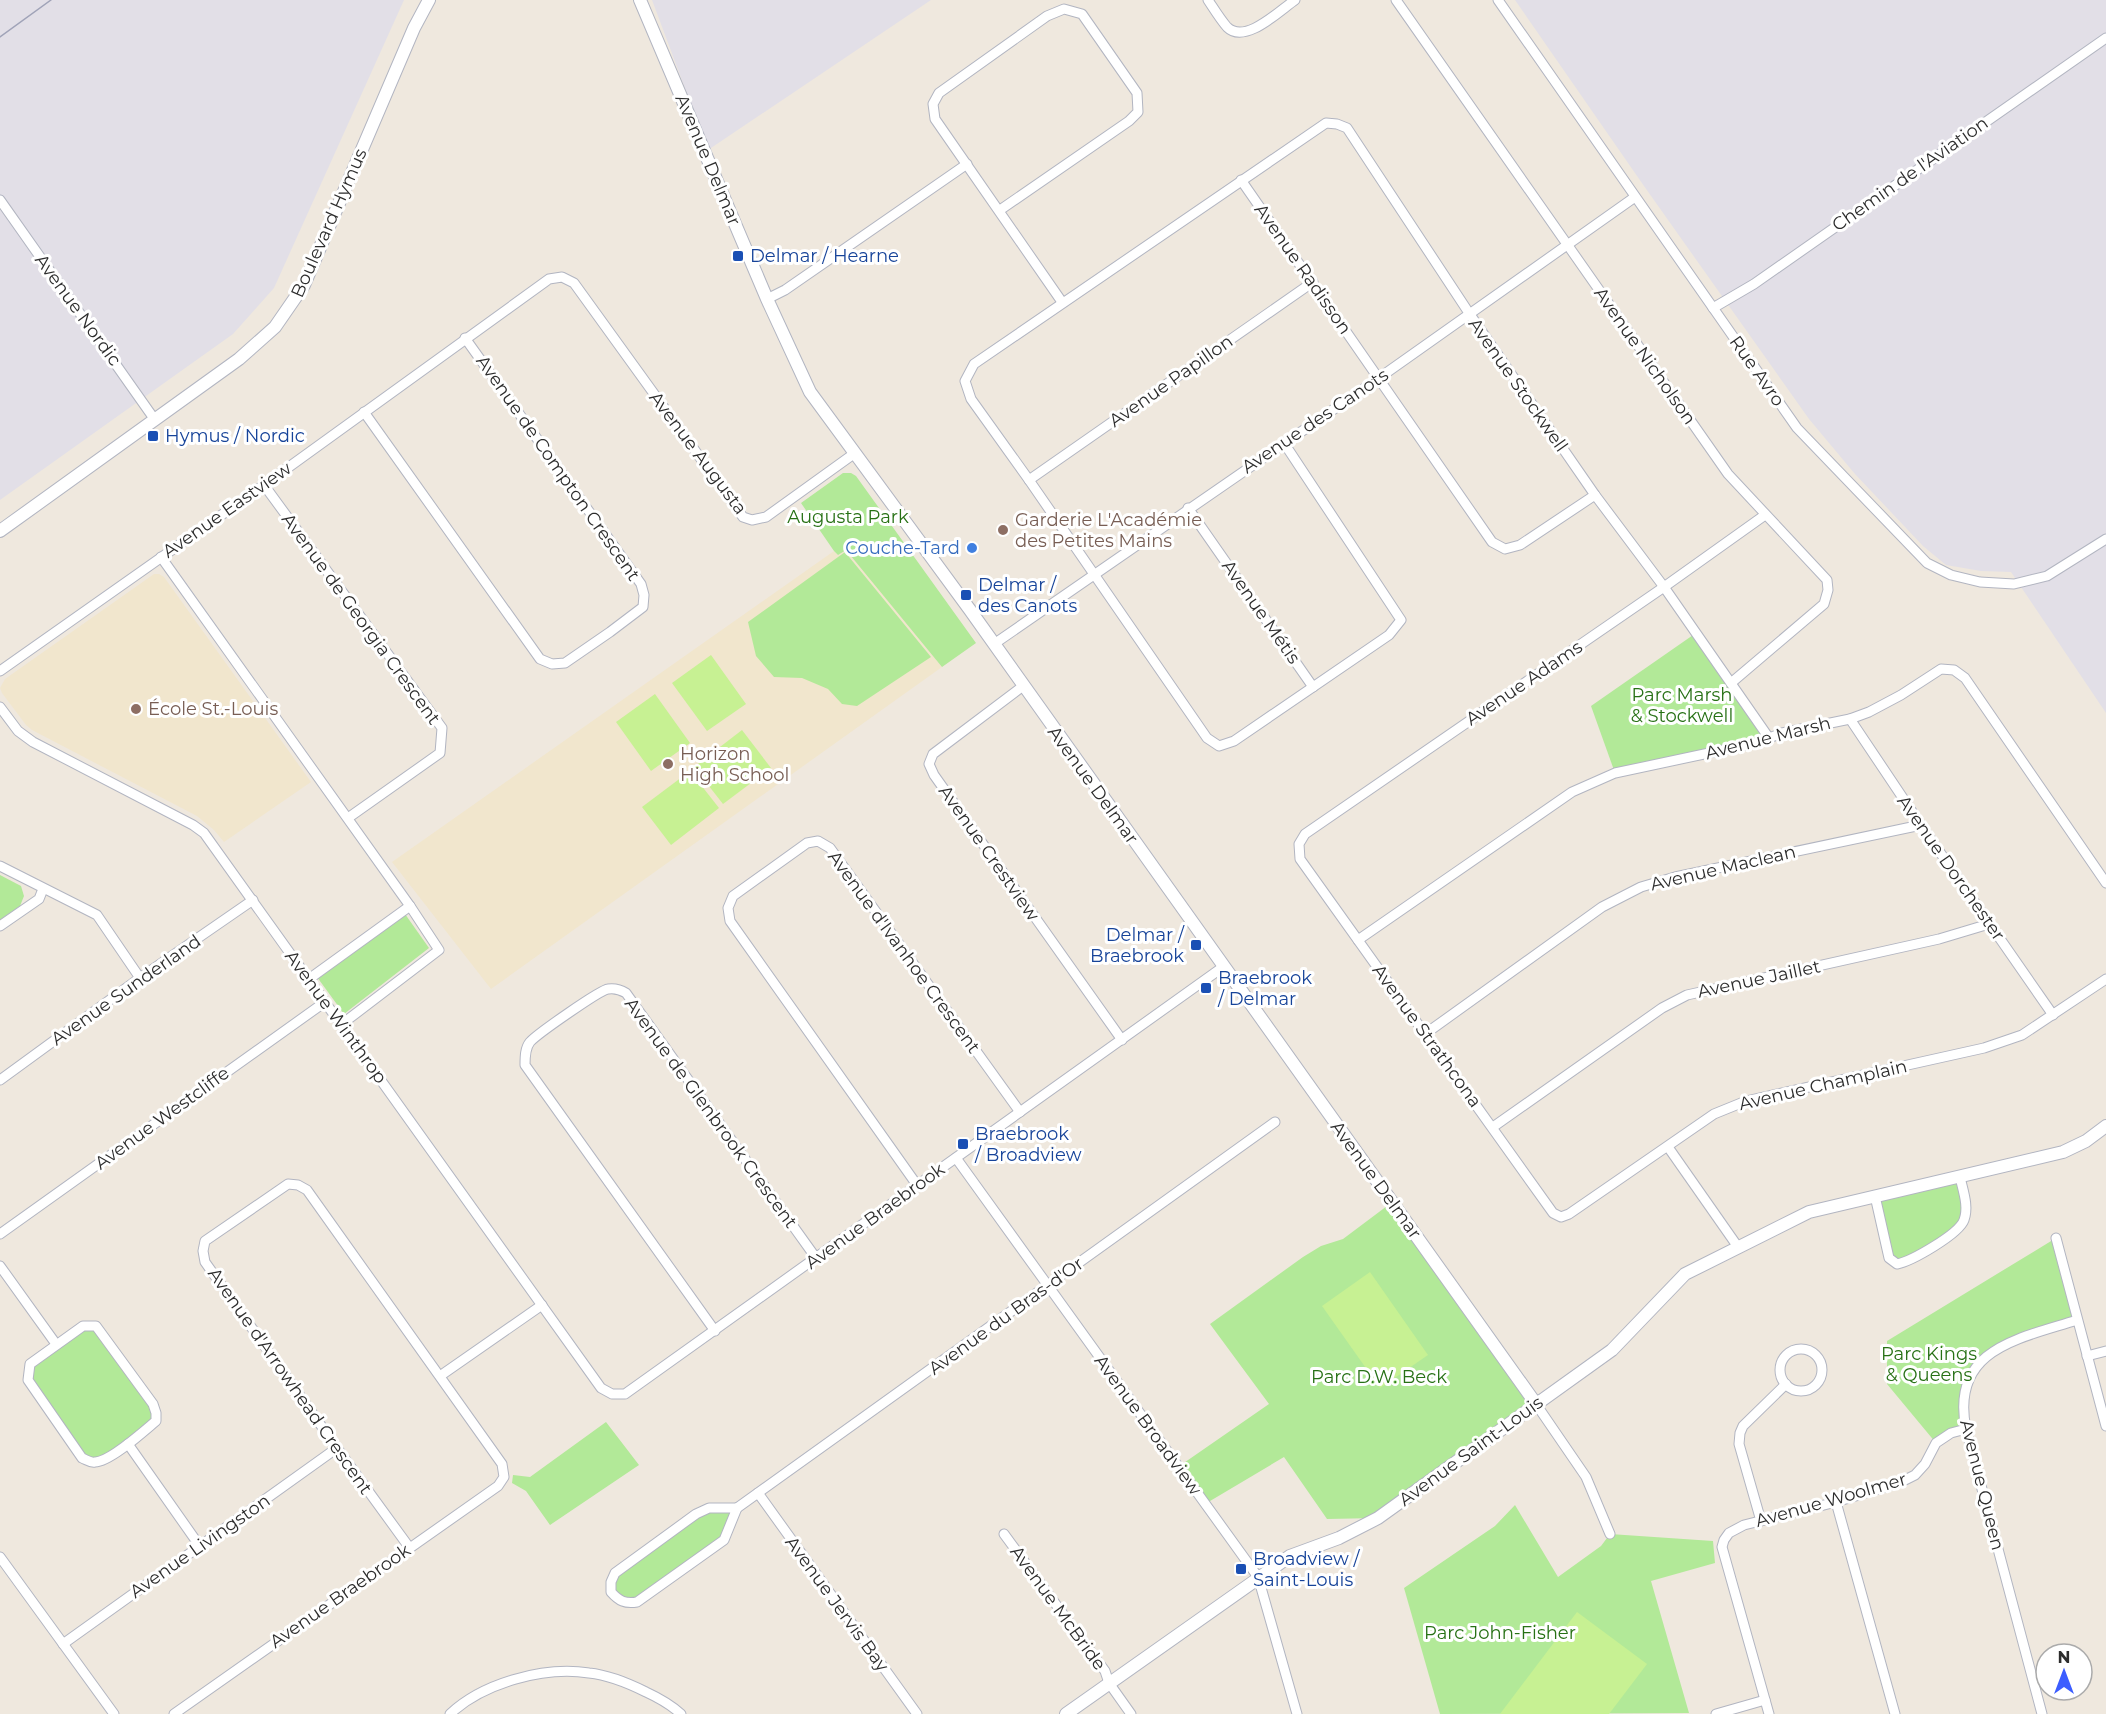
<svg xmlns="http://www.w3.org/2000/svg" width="2106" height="1714" font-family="Montserrat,sans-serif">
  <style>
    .industrial { fill: #e2dfe7 }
    .education { fill: #f1e6cd }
    .green { fill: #b2e998 }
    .pitch { fill: #c7f193 }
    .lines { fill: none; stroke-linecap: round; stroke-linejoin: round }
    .minor-casing { stroke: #b2b5c1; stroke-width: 11 }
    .tertiary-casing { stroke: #b2b5c1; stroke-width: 14 }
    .minor { stroke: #fff; stroke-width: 9 }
    .tertiary { stroke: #fff; stroke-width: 12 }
    .tram { stroke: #a0a3b8; stroke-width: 1.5 }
    .transit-dot { fill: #1a4fb4; stroke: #fff; stroke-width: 2 }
    .education-dot { fill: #8d6e63; stroke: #fff; stroke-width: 2 }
    .shop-dot { fill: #3f7fe0; stroke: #fff; stroke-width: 2 }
    .labels { text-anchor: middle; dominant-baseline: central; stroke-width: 6; stroke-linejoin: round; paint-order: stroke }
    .street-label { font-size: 18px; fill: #2d2d2d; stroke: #fff }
    .transit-label { font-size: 18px; fill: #164399; stroke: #fff; text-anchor: start }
    .park-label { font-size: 18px; fill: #277115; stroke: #fff }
    .education-label { font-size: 18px; fill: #785e54; stroke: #fff; text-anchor: start }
    .shop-label { font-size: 18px; fill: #366cbe; stroke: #fff; text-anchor: end }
  </style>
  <rect width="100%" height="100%" fill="#efe8de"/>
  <g class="industrial">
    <path d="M0,0h404l-130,288 -41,46 -233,166z"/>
    <path d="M652,0h279l-223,150z"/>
    <path d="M1515,0h591v713l-95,-141 -30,-1 -35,-6 -23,-19 -68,-72 -46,-55 -165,-233z"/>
  </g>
  <g class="education">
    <path d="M846,549l96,118 -451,322 -99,-127 442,-311 4,4z"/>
    <path d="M154,574h5l5,3 147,205 -87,60 -10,-12 -17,-14 -165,-86 -6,-5 -24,-32 -2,-5 5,-9z"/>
  </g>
  <g class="green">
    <path d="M843,473h8l5,3 120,167 -34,24 -96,-117 -8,5 -4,-4 -33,-48z"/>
    <path d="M845,552l86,105 -74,49 -15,-2 -14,-15 -26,-11 -28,-1 -18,-21 -8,-34z"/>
    <path d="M1696,633l73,105 -154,35 -24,-67z"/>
    <path d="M0,875l21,11 3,10 -4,10 -20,14z"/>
    <path d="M405,914l24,34 -85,66 -27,-37z"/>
    <path d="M1960,1177l4,44 -55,41 -20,-4 -14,-62z"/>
    <path d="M1391,1203l145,201 -158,114 -51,1 -43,-62 -79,47 -27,-37 91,-63 -59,-80 93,-67 18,-11 22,-7z"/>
    <path d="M2056,1238l21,82 -70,23 -37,33 -4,53 -30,14 -49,-59v-43z"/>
    <path d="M83,1326h13l57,78 3,17 -28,23 -38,18 -62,-82 2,-16z"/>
    <path d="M606,1422l33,43 -89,60 -24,-34 -14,-8 1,-8 17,2z"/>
    <path d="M1515,1505l43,72 43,-31 9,-12 103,7 2,22 -64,18 38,132 -249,1 -36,-126 91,-62z"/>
    <path d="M737,1508l-13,32 -87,62 -26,-10 4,-19 81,-59z"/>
  </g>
  <g class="pitch">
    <path d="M711,655l35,49 -39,27 -35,-48z"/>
    <path d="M655,694l35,49 -39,28 -35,-49z"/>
    <path d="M742,730l29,38 -48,36 -29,-37z"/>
    <path d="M690,771l29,37 -48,37 -29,-38z"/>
    <path d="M1370,1272l58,83 -48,33 -58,-82z"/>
    <path d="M1577,1612l70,52 -38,50h-109z"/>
  </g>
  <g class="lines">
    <defs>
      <g id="minor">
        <path d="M1208,0c6,9 12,19 19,27 18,18 52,-16 68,-27"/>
        <path d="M1396,0l332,474 99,106 1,10 -4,14 -93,79"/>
        <path d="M1498,0l299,428 130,135 24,12 29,7 34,2 33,-8 59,-37"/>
        <path d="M1241,180l251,362 13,7 15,-4 75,-50"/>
        <path d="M0,200l155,220"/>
        <path d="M1000,210l129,-89 9,-9 -1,-19 -55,-79 -18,-5 -17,7 -108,77 -6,11 2,15 127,183"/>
        <path d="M767,299l18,-9 182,-126"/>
        <path d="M1713,308l41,-24 352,-246"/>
        <path d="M364,412l176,247 12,5 13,-1 45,-31 33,-25 1,-12 -3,-11 -176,-246"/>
        <path d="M1284,443l117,177 -12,15 -155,106 -15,5 -12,-8 -178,-258 -58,-81 -6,-18 9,-17 352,-241 11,1 10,4 122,185 126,182 69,92 105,151"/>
        <path d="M1029,480l284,-198"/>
        <path d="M264,485l178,243 -2,25 -92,65"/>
        <path d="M1188,508l125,179"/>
        <path d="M1765,515l-101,72 -359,247 -6,10 1,15 253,354 8,4 8,-3 145,-100 32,-13 238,-53 38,-13 84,-56"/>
        <path d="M161,557l249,349 29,44 -97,74"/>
        <path d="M994,644l385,-266 256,-181"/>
        <path d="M0,671l264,-186 285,-206 13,-2 12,6 169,234 9,3 14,-3 89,-64"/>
        <path d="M1023,686l-90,68 -4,10 5,11 188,265"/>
        <path d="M0,707l18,24 15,11 160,83 11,8 397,555 11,6h13l598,-427"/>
        <path d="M1850,719l71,106 132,190"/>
        <path d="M0,866l97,49 43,63"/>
        <path d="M0,926l39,-27 4,-10"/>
        <path d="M1358,940l214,-148 43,-19 141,-30 26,-10 68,-14 19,-7 32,-17 40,-26 13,1 11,8 141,205"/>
        <path d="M309,979l101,-73"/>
        <path d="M1425,1034l177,-127 39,-20 34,-10 246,-52"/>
        <path d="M0,1080l140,-102 113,-78"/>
        <path d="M1493,1127l169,-119 25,-13 252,-56 50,-15"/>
        <path d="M1668,1147l70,100"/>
        <path d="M956,1158l302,419 39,137"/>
        <path d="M917,1185l-187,-264 -2,-13 5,-12 74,-53 11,-2 12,7 190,264"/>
        <path d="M1875,1196l14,62 8,6c15,-3 62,-30 67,-44 5,-14 -1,-29 -4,-43"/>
        <path d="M0,1234l325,-232"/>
        <path d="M2056,1238l50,188"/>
        <path d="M0,1266l56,78"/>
        <path d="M83,1326h13l57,78 3,9v8c-12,10 -46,41 -61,41 -5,1 -8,-2 -13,-4l-54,-78 2,-16z"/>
        <path d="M715,1331l-190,-266c0,-8 0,-17 5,-23 7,-8 70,-52 78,-53 6,-1 13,1 18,4l190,265"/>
        <circle cx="1801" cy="1370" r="21"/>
        <path d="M2087,1356l19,-5"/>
        <path d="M440,1376l102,-71"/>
        <path d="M1536,1404l50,73 24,57"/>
        <path d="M128,1444l71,101"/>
        <path d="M758,1493l159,221"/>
        <path d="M1836,1502l59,212"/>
        <path d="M709,1508h28l-13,32 -87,62c-12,2 -18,-1 -26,-10v-10l4,-9 81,-59z"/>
        <path d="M737,1508l538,-386"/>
        <path d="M1761,1521l-22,-77 1,-11 3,-7 43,-42"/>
        <path d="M1004,1534l101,137 4,12 22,31"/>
        <path d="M0,1557l114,157"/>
        <path d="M63,1644l274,-196"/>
        <path d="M174,1714l324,-228 6,-9 -2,-13 -195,-274 -9,-5 -10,-1 -83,57 -2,10 2,11 132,186 72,99"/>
        <path d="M450,1714c33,-31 94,-48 139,-41 20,2 39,10 57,19 13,6 24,12 35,22"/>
        <path d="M1716,1714l49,-14"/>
        <path d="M1769,1714l-47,-167 2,-7 5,-7 15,-8 92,-23 65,-20 14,-7 10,-11 11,-21 15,-10 15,-4"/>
        <path d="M2042,1714l-76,-285c-16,-80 52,-90 111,-109"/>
      </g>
      <g id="tertiary">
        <path d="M640,0l127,299 43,93 160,218 566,794"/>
        <path d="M0,531l239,-172 36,-32 29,-42 110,-257 15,-28"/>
        <path d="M1066,1714l224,-158 49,-18 39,-20 234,-168 73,-76 124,-62 254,-60 23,-11 20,-15"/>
      </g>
    </defs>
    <use href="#minor" class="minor-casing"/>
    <use href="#tertiary" class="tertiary-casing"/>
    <use href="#minor" class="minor"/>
    <use href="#tertiary" class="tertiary"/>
    <path class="tram" d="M0,37l51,-37"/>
  </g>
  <g class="transit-dot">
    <rect x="732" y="250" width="12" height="12" rx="3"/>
    <rect x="147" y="430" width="12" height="12" rx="3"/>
    <rect x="960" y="589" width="12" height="12" rx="3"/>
    <rect x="1190" y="939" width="12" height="12" rx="3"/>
    <rect x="1200" y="982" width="12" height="12" rx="3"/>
    <rect x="957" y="1138" width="12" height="12" rx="3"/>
    <rect x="1235" y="1563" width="12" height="12" rx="3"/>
  </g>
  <g class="education-dot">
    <circle cx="1003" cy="530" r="6"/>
    <circle cx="136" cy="709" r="6"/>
    <circle cx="668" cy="764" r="6"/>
  </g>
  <circle class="shop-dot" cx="972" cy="548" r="6"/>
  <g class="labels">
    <g class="street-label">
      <text transform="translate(708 160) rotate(67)">Avenue Delmar</text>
      <text transform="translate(1910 174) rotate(-35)">Chemin de l'Aviation</text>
      <text transform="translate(329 223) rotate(-66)">Boulevard Hymus</text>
      <text transform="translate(1303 269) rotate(55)">Avenue Radisson</text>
      <text transform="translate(78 310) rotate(54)">Avenue Nordic</text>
      <text transform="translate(1645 356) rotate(55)">Avenue Nicholson</text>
      <text transform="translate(1757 371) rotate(55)">Rue Avro</text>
      <text transform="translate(1171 381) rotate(-35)">Avenue Papillon</text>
      <text transform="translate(1518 385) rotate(55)">Avenue Stockwell</text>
      <text transform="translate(1315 421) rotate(-34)">Avenue des Canots</text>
      <text transform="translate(698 453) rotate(53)">Avenue Augusta</text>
      <text transform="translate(558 468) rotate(55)">Avenue de Compton Crescent</text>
      <text transform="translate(227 510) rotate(-35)">Avenue Eastview</text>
      <text transform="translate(1261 612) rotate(55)">Avenue Métis</text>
      <text transform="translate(361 619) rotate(54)">Avenue de Georgia Crescent</text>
      <text transform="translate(1524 683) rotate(-34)">Avenue Adams</text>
      <text transform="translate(1768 738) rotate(-14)">Avenue Marsh</text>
      <text transform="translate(1093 785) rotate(54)">Avenue Delmar</text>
      <text transform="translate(989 853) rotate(55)">Avenue Crestview</text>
      <text transform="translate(1723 868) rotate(-13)">Avenue Maclean</text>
      <text transform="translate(1951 868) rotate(55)">Avenue Dorchester</text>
      <text transform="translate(904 952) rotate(54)">Avenue d'Ivanhoe Crescent</text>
      <text transform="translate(1759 979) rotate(-12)">Avenue Jaillet</text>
      <text transform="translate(126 990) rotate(-35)">Avenue Sunderland</text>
      <text transform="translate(336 1017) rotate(54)">Avenue Winthrop</text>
      <text transform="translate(1427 1036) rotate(54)">Avenue Strathcona</text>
      <text transform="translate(1823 1085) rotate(-13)">Avenue Champlain</text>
      <text transform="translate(711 1113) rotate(54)">Avenue de Glenbrook Crescent</text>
      <text transform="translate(162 1118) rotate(-36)">Avenue Westcliffe</text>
      <text transform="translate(1376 1180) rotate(54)">Avenue Delmar</text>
      <text transform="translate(875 1216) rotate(-36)">Avenue Braebrook</text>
      <text transform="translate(1006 1316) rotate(-36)">Avenue du Bras-d'Or</text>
      <text transform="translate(290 1381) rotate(55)">Avenue d'Arrowhead Crescent</text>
      <text transform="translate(1148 1425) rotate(54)">Avenue Broadview</text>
      <text transform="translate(1471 1451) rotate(-36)">Avenue Saint-Louis</text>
      <text transform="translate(1982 1485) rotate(76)">Avenue Queen</text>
      <text transform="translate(1831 1500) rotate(-16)">Avenue Woolmer</text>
      <text transform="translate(200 1546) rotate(-35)">Avenue Livingston</text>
      <text transform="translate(340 1596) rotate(-35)">Avenue Braebrook</text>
      <text transform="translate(837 1604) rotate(54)">Avenue Jervis Bay</text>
      <text transform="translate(1058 1608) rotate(54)">Avenue McBride</text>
    </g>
    <g class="transit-label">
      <text x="750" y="256">Delmar / Hearne</text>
      <text x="165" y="436">Hymus / Nordic</text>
      <text x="978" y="585">Delmar /<tspan x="978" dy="21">des Canots</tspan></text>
      <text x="1184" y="935" text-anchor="end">Delmar /<tspan x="1184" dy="21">Braebrook</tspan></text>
      <text x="1218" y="978">Braebrook<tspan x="1218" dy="21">/ Delmar</tspan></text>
      <text x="975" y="1134">Braebrook<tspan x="975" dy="21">/ Broadview</tspan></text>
      <text x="1253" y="1559">Broadview /<tspan x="1253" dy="21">Saint-Louis</tspan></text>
    </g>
    <g class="park-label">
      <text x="848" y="517">Augusta Park</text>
      <text x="1682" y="695">Parc Marsh<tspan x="1682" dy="21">&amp; Stockwell</tspan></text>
      <text x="1929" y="1354">Parc Kings<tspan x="1929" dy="21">&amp; Queens</tspan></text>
      <text x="1379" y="1377">Parc D.W. Beck</text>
      <text x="1500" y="1633">Parc John-Fisher</text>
    </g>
    <g class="education-label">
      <text x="1015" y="520">Garderie L'Académie<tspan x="1015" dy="21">des Petites Mains</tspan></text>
      <text x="148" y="709">École St.-Louis</text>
      <text x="680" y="754">Horizon<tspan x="680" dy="21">High School</tspan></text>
    </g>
    <g class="shop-label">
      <text x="960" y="548">Couche-Tard</text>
    </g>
  </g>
  <g transform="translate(2064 1672)"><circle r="28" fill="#ffffff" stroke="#ababab" stroke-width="1.5"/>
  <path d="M0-4.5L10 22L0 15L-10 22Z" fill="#3c5dff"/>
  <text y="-9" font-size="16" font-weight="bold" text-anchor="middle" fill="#2d2d2d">N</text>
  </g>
</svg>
